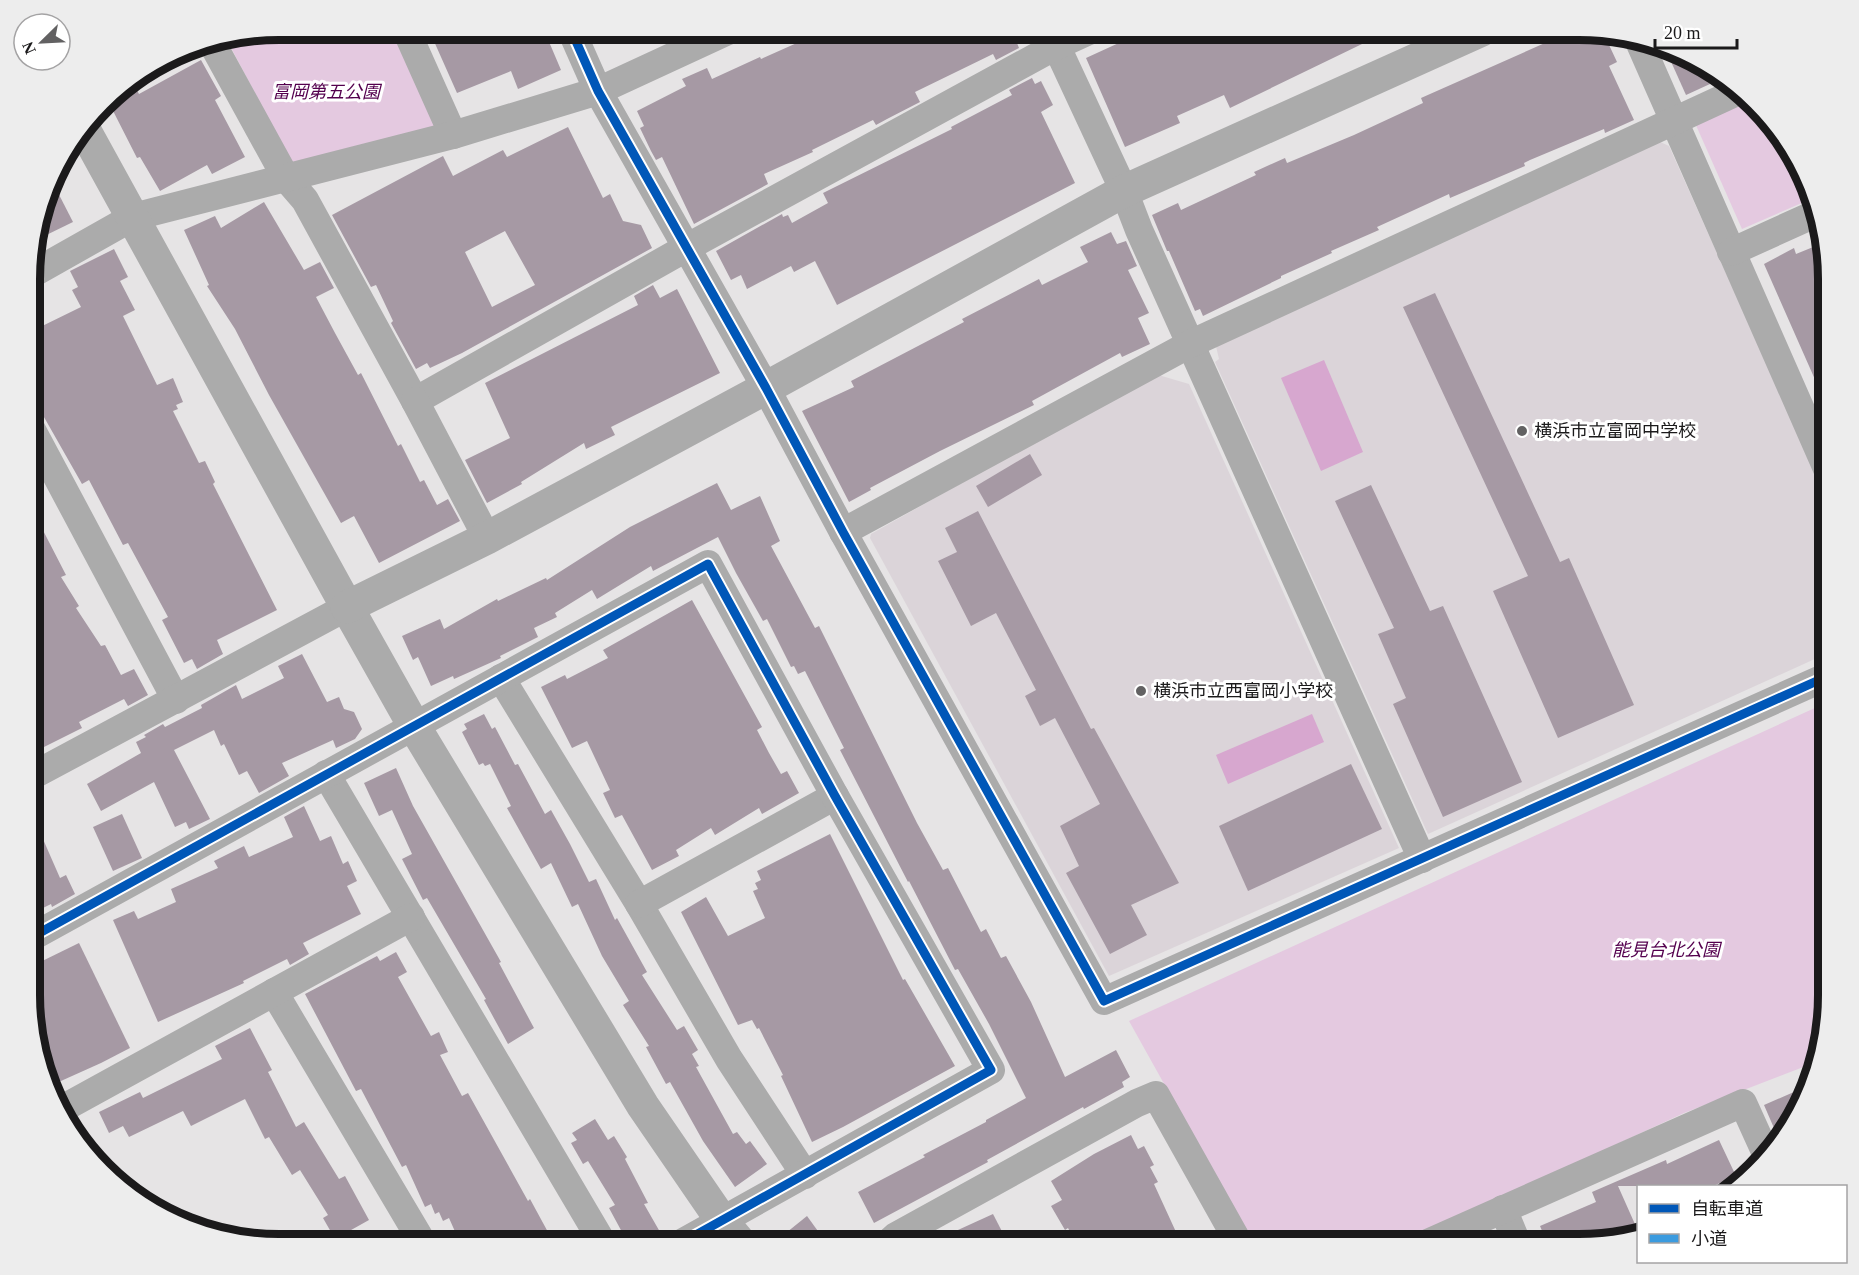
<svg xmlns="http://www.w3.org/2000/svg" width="1859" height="1275" font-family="'Times New Roman','Noto Sans JP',serif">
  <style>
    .built { fill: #dbd4d9 }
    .green { fill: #e4c9e0 }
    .water { fill: #d7a7cf }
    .building { fill: #a699a4; fill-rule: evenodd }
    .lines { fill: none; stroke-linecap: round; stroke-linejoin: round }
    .minor { stroke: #ababab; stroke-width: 28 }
    .tertiary { stroke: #ababab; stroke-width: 33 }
    .quiet { stroke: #3b9bdf; stroke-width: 8; stroke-dasharray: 15 8; stroke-linecap: butt }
    .cycleway-casing { stroke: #fff; stroke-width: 13 }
    .cycleway { stroke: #0057b8; stroke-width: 9 }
    .poi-dot { fill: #626162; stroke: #fff; stroke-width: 2 }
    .labels { text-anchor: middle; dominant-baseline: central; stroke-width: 6; stroke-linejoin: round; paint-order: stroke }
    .park-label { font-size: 18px; font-style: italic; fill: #54004e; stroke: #fff }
    .poi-label { font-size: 18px; fill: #1b1a1b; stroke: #fff; text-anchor: start }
    .rim { fill: none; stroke: #1b1a1b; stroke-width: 8 }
  </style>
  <rect width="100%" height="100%" fill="#e6e4e5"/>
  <g class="built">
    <path d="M1658,141l11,5 159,355v152l-400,181 -213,-472 4,-3 -4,-17z"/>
    <path d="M1155,374l34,10 210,464 -290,128 -239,-438 1,-4z"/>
  </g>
  <g class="green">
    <path d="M279,30h112l44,97 -142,39 -66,-126z"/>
    <path d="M1747,101l56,68 8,30 -69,30 -47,-106z"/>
    <path d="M1828,702v310l-9,49 -135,52 -284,132h-146l-125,-224z"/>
  </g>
  <g class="water">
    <path d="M1324,360l39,92 -42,19 -40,-93z"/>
    <path d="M1312,714l12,28 -96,42 -12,-29z"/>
  </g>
  <g class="building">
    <path d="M429,30h115l17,40 -43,19 -7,-18 -54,22z"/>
    <path d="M826,30h207l1,5 -17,8 2,5 -23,12 -3,-6 -78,38 5,10 -33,17 -11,6 -3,-5 -61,30 1,2 -49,22 4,10 -74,40 -32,-67 -6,3 -5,-9 -11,-23 4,-2 -7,-15 49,-25 -4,-7 25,-11 5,11 48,-22 1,2z"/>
    <path d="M1132,30h259l-161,78 -6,-13 -47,21 3,7 -55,24 -39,-89 48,-22z"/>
    <path d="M1572,31l31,1 14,30 -8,4 25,54 -29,13 -1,-4 -74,31 -6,3 1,3 -75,32 -1,-4 -72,33 2,3 -48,21 1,2 -51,23v2l-78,38 -3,-7 -5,2 -26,-60h-2l-15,-36 26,-12 3,7 75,-35 -2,-3 31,-14 2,5 67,-28 69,-32 -2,-5z"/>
    <path d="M1664,46l39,20 7,18 -24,11z"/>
    <path d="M201,60l20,36 -6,4 30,57 -33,17 -5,-9 -47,26 -20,-34 -3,1 -29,-57 7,-9 17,-11 7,13z"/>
    <path d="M1032,78l3,6 6,-3 12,24 -12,7 34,71 -238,122 -22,-44 -21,11 -3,-6 -44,23 -6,-14 -10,5 -15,-29 66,-37 1,3 5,-2 4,8 36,-20 -5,-10 129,-64 -1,-2 61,-32 -3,-5z"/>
    <path d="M568,127l35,71 7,-4 13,27 18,4 11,23 -190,105 -32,15 -3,-5 -11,6 -25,-46 2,-2 -17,-36 -5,2 -39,-72 111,-59 10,20 50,-26 4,7zM505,231l30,54 -43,22 -27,-55z"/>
    <path d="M52,181l21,41 -39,19z"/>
    <path d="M264,202l40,68 16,-8 14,26 -18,9 19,36 23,42 3,-2 37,73 3,-2 19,38 4,-2 13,25 11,-6 12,22 -81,42 -25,-47 -13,7 -72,-128 -34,-66 -28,-43 2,-1 -25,-55 31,-14 6,12z"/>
    <path d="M1111,232l6,12 9,-3 11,25 -9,4 21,43 -11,5 12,26 -28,13 -2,-4 -88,48 2,4 -94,46 -70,37 1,2 -22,12 -47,-91 52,-24 -3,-6 113,-59 -2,-3 77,-40 3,6 46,-23 -8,-15z"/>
    <path d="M1823,243l5,20v146l-64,-145 30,-16 2,6z"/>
    <path d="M114,249l14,28 -8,4 15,29 -12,6 34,69 16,-7 10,24 -7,3 2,4 -5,2 26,52 6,-2 10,21 -2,2 64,126 -60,30 6,14 -26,15 -5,-10 -8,4 -22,-43 6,-3 -40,-74 -5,2 -34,-65 -7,4 -46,-81 8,-3 -12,-23v-46l49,-24 -9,-17 6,-3 -8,-16z"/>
    <path d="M653,285l7,13 17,-9 43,84 -109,54 4,8 -29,14 -2,-6 -63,39 1,2 -35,19 -22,-43 45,-22 -25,-55 153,-78 -4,-9z"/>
    <path d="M1435,293l125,269 9,-4 65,147 -76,33 -65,-147 35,-15 -125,-269z"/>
    <path d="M1030,454l12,21 -54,32 -12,-21z"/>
    <path d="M717,483l14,27 29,-14 20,45 -9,5 44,82 4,-2 98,197 26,47 5,-2 33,64 5,-3 15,29 5,-2 25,46 34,75 51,-27 14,27 -8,5 2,5 -40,22 -1,-2 -96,53 1,2 -114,61 -16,-31 67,-35 -2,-2 63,-33v-2l40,-22 -37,-74 -31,-55 -3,1 -46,-89 -1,1 -68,-132 4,-2 -39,-77 -7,3 -4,-8 -3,1 -24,-48 -4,2 -27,-48 -18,-36 -65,34 -2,-5 -54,33 -5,-9 -37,23 2,4 -23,11 4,9 -38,19 1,2 -47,21 -1,-3 -22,10 -13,-29 -5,3 -11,-24 38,-17 4,10 53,-30 1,2 48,-23 1,2 83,-53z"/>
    <path d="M1371,485l59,126 13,-5 79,176 -79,35 -50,-113 13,-6 -28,-64 16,-6 -59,-127z"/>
    <path d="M32,509l34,66 -5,2 18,29 -3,2 25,38 4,-1 16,30 13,-6 14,26 -20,11 -4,-7 -45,23 3,6 -50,25z"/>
    <path d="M978,511l113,218 3,-1 85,155 -48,22 16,30 -37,19 -44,-81 13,-7 -19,-40 40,-22 -45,-86 -15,8 -15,-30 11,-6 -40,-77 -25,13 -33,-65 19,-9 -12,-24z"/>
    <path d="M692,600l70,127 -5,3 12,23 12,21 6,-3 12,22 -37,21 -3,-6 -44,27 -4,-7 -35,22 3,6 -27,14 -30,-55 -7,3 -12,-25 7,-3 -23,-49 -15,7 -31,-61 24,-12 2,4 41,-21 -5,-8z"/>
    <path d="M302,654l25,48 12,-5 5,12 10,3 8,17 -7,10 -19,9 -3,-8 -51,23 7,13 -30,17 -12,-22 -8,4 -15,-31 -3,2 -7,-16 -40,20 36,69 -21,10 -3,-7 -11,5 -21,-45 -53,29 -14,-27 54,-31 -5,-11 10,-5 -2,-2 19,-11 2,3 37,-19 -1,-3 35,-20 6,14 42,-21 -6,-12z"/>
    <path d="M484,714l8,15 3,-2 20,38 3,-1 27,50 6,-4 19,34 19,38 7,-3 19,41 2,-2 30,54 -5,3 35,55 7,-4 14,24 -6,4 7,12 -3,1 37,67 4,-2 9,12 4,-3 17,23 -32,23 -32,-46 -33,-59 -4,2 -20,-37 3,-1 -26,-41 6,-4 -27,-45 -24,-52 -6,3 -21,-44 -10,6 -34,-61 4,-2 -21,-42 -5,2 -2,-3 -4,2 -17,-33 5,-3 -3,-5z"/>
    <path d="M1351,764l31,65 -134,62 -29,-65z"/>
    <path d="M396,768l17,38 88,156 -2,1 35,65 -26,16 -24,-44 2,-1 -59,-101 -4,2 -21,-41 10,-5 -20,-44 -13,6 -15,-33z"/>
    <path d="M304,806l16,35 11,-5 12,28 5,-3 9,20 -10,5 14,28 -58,29 6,11 -19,11 -3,-6 -44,22 1,2 -86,39 -45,-102 21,-9 4,8 38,-17 -5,-13 47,-21 -4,-7 30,-15 5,11 44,-20 -9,-20z"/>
    <path d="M32,814l28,64 6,-3 9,19 -23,13 -1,-3 -12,6 -7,-13z"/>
    <path d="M122,814l20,44 -29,13 -20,-44z"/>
    <path d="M830,834l73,146 2,-1 50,87 -112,61 -31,15 -31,-66 2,-1 -24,-47 -2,1 -5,-9 -14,5 -57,-113 25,-15 22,39 37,-18 -12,-27 5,-2 -3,-6 6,-3 -4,-9z"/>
    <path d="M79,943l51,105 -29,15 -49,22 -20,-57v-62z"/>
    <path d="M396,952l11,20 -9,5 33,59 8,-4 9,20 -8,3 22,41 6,-3 60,108 2,-2 25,46h-94l-12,-27 -6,3 -4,-9 -4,2 -4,-10 -6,3 -19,-42 -4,2 -41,-78 -5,2 -51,-97 72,-38 3,5z"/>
    <path d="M250,1028l22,42 -4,2 28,55 8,-5 35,57 6,-3 24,44 -34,19 -12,-21 5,-3 -28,-45 -8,5 -23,-38 -4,2 -20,-40 -54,27 -8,-15 -54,26 -6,-11 -14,7 -10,-21 41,-20 3,6 79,-39 -7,-13z"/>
    <path d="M1812,1084l-6,9 -26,49 -16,-37z"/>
    <path d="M595,1119l13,21 6,-4 13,21 -2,2 23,44 -4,1 16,28 -23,13h-8l-20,-37 6,-3 -27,-44 -5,3 -12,-21 6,-3 -5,-7z"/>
    <path d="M1131,1135l7,14 6,-3 10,19 -4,2 8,15 -4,2 22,48 -6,3 5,10h-98l-9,-17 -3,2 -14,-24 11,-6 -11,-19 43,-27z"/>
    <path d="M1719,1140l17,36 -23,10h-95l20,45 -58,14h-32l-8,-19 56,-24 -4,-10 74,-32 1,4z"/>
    <path d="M993,1214l16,31h-84z"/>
    <path d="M807,1216l21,29h-57z"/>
  </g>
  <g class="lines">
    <g class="minor">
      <path d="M406,30l47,105"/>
      <path d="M571,30l27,61 168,297 77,144 261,469 724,-325"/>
      <path d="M1049,30l75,161 15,39 283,629"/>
      <path d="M1638,39l190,432"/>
      <path d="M212,43l74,135 19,22 110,201 271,-153 370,-202 35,-16"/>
      <path d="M1731,252l84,-38"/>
      <path d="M32,274l101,-57 320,-82 145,-44 132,-61"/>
      <path d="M415,401l72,137"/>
      <path d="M32,430l144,270"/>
      <path d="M843,532l347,-188 549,-253"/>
      <path d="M501,678l138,226 90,155 76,116"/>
      <path d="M326,774l278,471"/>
      <path d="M32,776l315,-169"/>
      <path d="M639,904l196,-108"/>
      <path d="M32,937l676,-373 127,232 156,274 -313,175"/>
      <path d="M274,992l150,253"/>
      <path d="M60,1110l351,-193"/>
      <path d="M1503,1209l15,36"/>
      <path d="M886,1245l10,-9 241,-133 19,-8 84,150"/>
      <path d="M1423,1245l320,-142 24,53"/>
    </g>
    <g class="tertiary">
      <path d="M85,131l262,476 67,119 229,380 79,115 20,24"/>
      <path d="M347,607l140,-69 279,-150 358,-197 358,-161"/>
    </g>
    <path class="quiet" d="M1424,1244v1"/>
    <defs>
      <g id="cycleway">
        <path d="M571,30l27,61 168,297 77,144 261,469 724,-325"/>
        <path d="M32,937l676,-373 127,232 156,274 -313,175"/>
      </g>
    </defs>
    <use href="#cycleway" class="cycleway-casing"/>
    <use href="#cycleway" class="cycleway"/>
  </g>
  <g class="poi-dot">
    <circle cx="1522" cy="431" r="6"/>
    <circle cx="1141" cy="691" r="6"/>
  </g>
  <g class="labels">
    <g class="park-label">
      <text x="326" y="92">富岡第五公園</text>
      <text x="1666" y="950">能見台北公園</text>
    </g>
    <g class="poi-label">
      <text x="1534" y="431">横浜市立富岡中学校</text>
      <text x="1153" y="691">横浜市立西富岡小学校</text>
    </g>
  </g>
  <path d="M0 0H1859V1275H0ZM279 40H1579A239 239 0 0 1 1818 279V995A239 239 0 0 1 1579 1234H279A239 239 0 0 1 40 995V279A239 239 0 0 1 279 40Z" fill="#ededed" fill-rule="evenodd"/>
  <path class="rim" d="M279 40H1579A239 239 0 0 1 1818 279V995A239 239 0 0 1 1579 1234H279A239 239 0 0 1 40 995V279A239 239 0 0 1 279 40Z"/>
  <rect x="1637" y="1185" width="210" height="78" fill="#ffffff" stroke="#a4a3a4" stroke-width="1.5"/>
  <rect x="1649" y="1204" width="30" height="9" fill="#0057b8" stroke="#a4a3a4" stroke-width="1.5"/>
  <text x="1691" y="1215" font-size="18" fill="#1b1a1b">自転車道</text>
  <rect x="1649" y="1234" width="30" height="9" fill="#3b9bdf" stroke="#a4a3a4" stroke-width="1.5"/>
  <text x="1691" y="1245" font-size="18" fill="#1b1a1b">小道</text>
  <g transform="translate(42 42) rotate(246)"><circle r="28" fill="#ffffff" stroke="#a4a3a4" stroke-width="1.5"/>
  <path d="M0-4.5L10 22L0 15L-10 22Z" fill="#626162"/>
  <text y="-9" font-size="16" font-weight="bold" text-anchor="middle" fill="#1b1a1b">N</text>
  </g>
  <path d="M1655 39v9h82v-9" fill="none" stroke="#1b1a1b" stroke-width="3"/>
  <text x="1664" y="39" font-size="18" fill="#1b1a1b" stroke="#ffffff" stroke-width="4.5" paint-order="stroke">20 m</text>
</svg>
